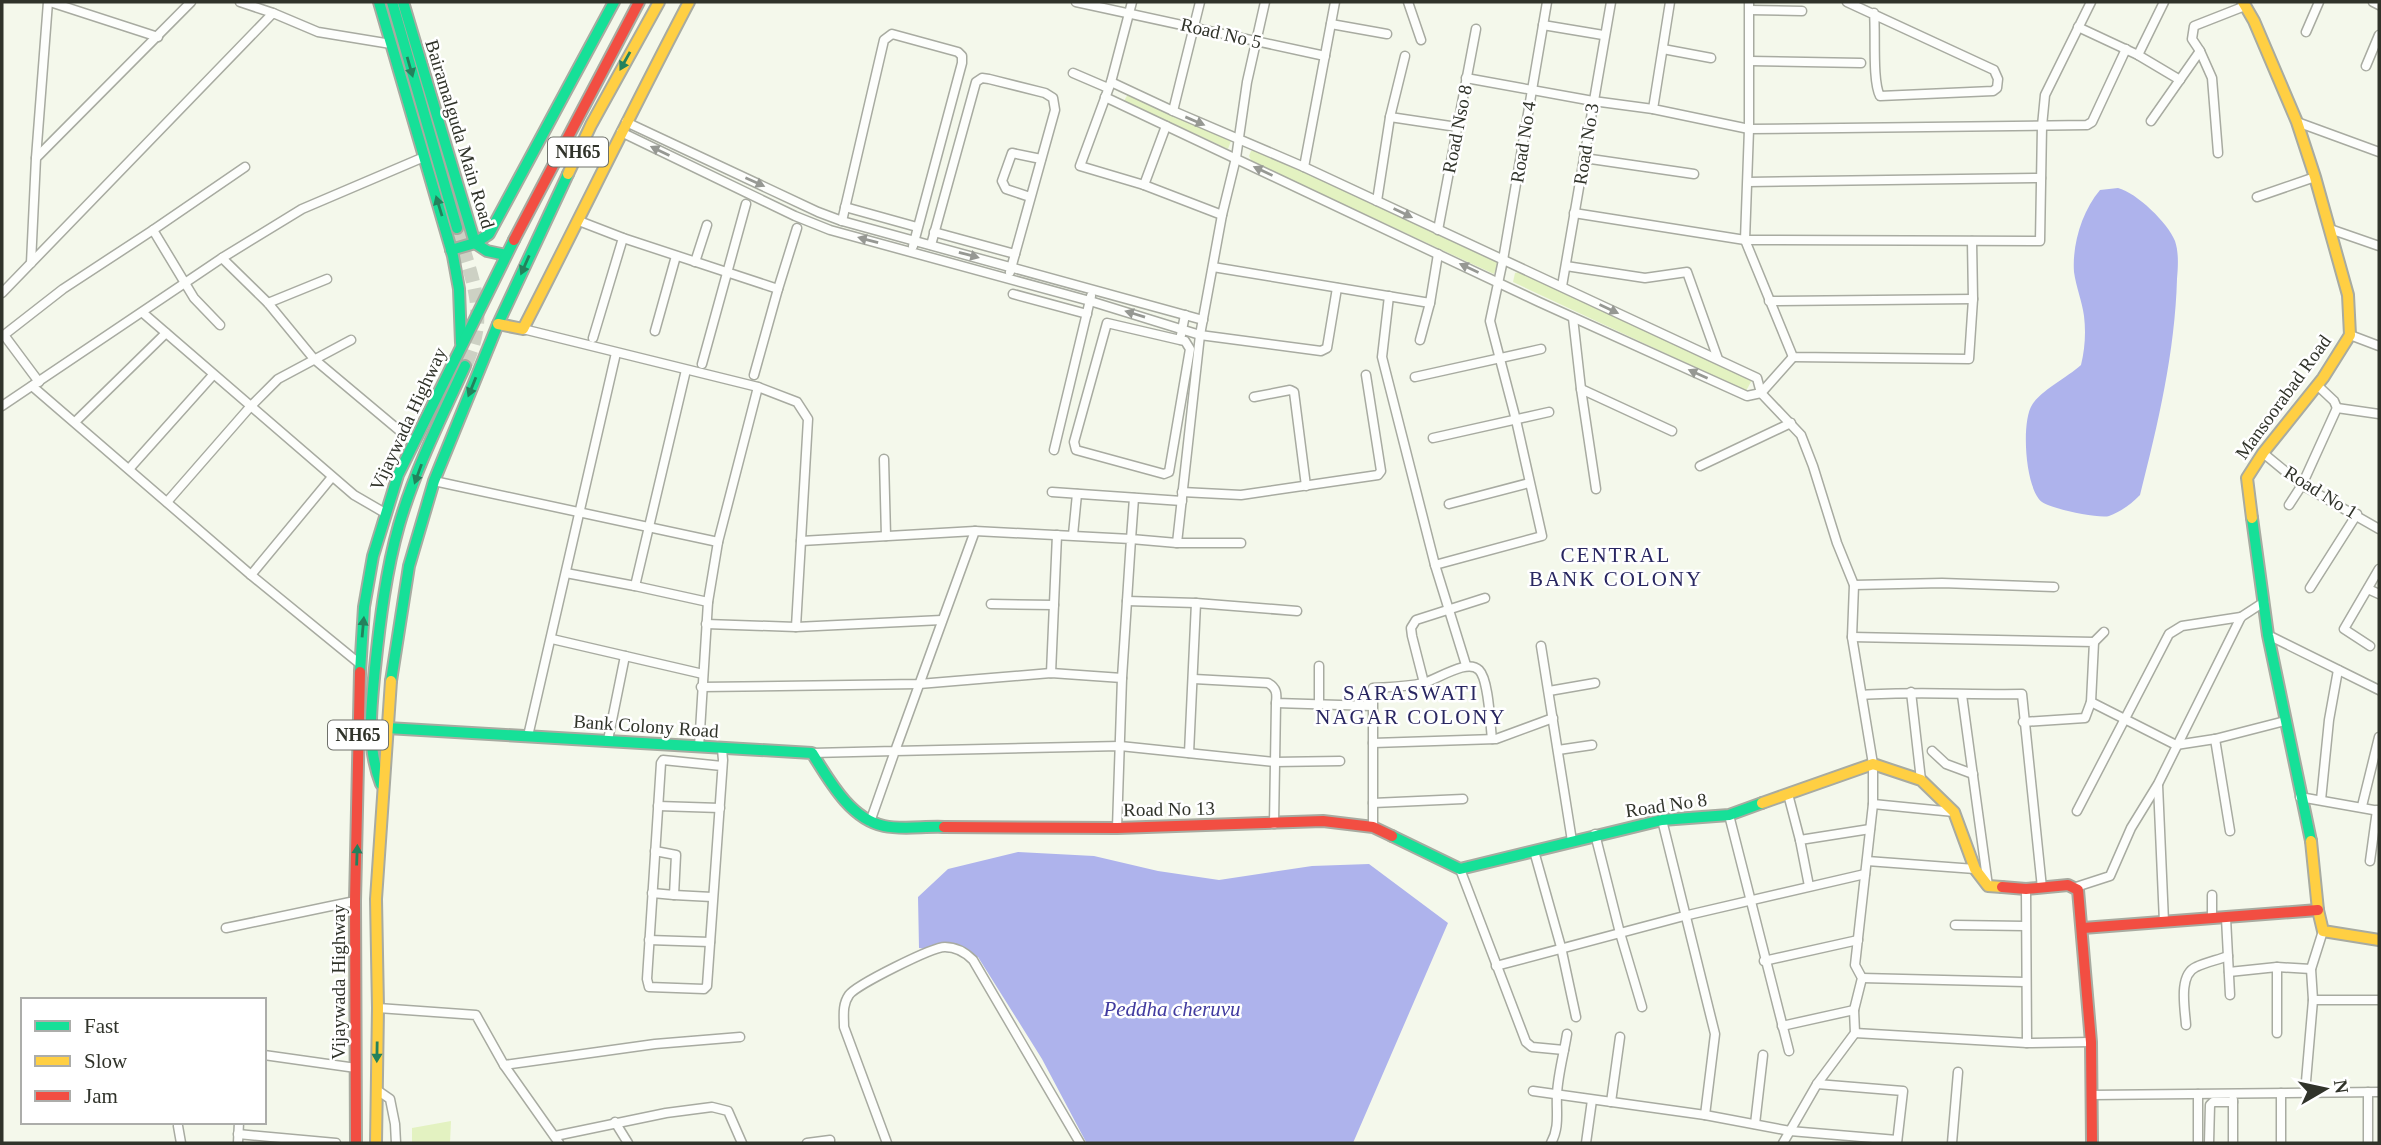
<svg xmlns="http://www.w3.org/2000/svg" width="2381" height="1145" font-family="Georgia,serif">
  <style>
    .green { fill: #e3f2c1 }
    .water { fill: #aeb3ec }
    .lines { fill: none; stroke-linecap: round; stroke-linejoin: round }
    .highway-tunnel { stroke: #cdd1c4; stroke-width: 14; stroke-dasharray: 14 7; stroke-linecap: butt }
    .street-casing { stroke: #a8aba1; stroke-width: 11 }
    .fast-casing { stroke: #a8aba1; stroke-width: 14 }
    .slow-casing { stroke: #a8aba1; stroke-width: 14 }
    .jam-casing { stroke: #a8aba1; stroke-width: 14 }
    .street { stroke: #fdfefc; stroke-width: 8 }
    .fast { stroke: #16e098; stroke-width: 10 }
    .slow { stroke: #ffcf43; stroke-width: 10 }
    .jam { stroke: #f24e42; stroke-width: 10 }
    .oneway { fill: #24815c }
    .oneway2 { fill: #969893 }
    .labels { text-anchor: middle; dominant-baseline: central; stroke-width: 5; stroke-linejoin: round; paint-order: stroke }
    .shield { fill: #fff; stroke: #6e706a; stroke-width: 2 }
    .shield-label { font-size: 18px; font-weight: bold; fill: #30332a }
    .street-label { font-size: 19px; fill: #30332a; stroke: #fff }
    .neighbourhood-label { font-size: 21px; letter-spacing: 2px; fill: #282660; stroke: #fff }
    .water-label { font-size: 21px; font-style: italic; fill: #413b9f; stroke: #fff }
  </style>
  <rect width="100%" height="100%" fill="#f4f8eb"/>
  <g class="green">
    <path d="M1128,94l103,47 -3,8 -104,-48z"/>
    <path d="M1257,150l241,113 -4,11 -242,-112 -3,-6 2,-5z"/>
    <path d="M1519,272l233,108 -6,11 -233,-109 2,-9z"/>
    <path d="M451,1121l-1,22h-38v-15z"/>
  </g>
  <g class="water">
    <path d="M2118,188c19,5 50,35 57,53 4,12 3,26 2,38 -2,73 -19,145 -37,216 -9,9 -18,16 -31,21 -9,3 -57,-7 -67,-14 -17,-13 -21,-80 -10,-97 8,-14 36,-28 49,-40 4,-16 5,-33 3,-49 -2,-15 -8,-29 -10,-44 -2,-27 8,-61 26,-82z"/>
    <path d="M1018,852l76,4 64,15 61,9 93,-14 57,-2 79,59 -95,220 -267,-1 -44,-83 -64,-102 -59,-9 -1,-51 30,-28z"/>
  </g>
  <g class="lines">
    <path class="highway-tunnel" d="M457,228c15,53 33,85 8,138"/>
    <defs>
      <g id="street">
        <path d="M50,2l108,35"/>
        <path d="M240,2l33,11"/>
        <path d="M1076,2l249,54"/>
        <path d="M1132,2l-21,80 -31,84 64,19"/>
        <path d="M1408,2l13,38"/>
        <path d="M1670,2l-17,107 96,20 338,-4 5,-3 34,-73"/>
        <path d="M1749,2v127l-4,111 48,117 176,2 4,-60 -1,-58"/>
        <path d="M1847,2l147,68 4,9 -1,9 -4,3 -113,5c-8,-15 -4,-63 -6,-83"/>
        <path d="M2373,2l6,3"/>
        <path d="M1750,10l52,1"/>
        <path d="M1331,24l56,10"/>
        <path d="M1543,25l60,10"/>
        <path d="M2078,27l60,28 42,25"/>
        <path d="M2306,32l13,-30"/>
        <path d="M1663,49l48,9"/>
        <path d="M2200,51l12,27 6,75"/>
        <path d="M2138,55l26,-53"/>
        <path d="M1750,61l111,2"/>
        <path d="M2366,66l13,-31"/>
        <path d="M1073,73l35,15"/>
        <path d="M1466,78l127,23 60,8"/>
        <path d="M1111,82l62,29 131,56 453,211 4,15 40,42 12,31 24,77 17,42 -2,52 21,127v40l-18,161 7,13 -8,32 1,23 -38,51 -34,59"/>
        <path d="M1105,97l434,205 208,94 14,-3 32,-36"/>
        <path d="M1173,111l27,-109"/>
        <path d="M1390,117l67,10"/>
        <path d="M2151,121l49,-70 -8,-12 2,-13 51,-20"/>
        <path d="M626,122l192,90 24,9 361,99"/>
        <path d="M2297,122l82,30"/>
        <path d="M1166,126l-22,59 78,30"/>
        <path d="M621,132l174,84 35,14 260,71 110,34 121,16 6,-3 10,-60"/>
        <path d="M36,158l12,-156"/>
        <path d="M1584,158l110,16"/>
        <path d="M1304,167l31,-165"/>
        <path d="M1748,182l293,-4"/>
        <path d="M1030,197l-24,-8 -4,-8 10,-28 29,6"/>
        <path d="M2257,197l58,-20"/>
        <path d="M1377,201l13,-84 15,-61"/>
        <path d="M845,207l72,20"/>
        <path d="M1574,213l171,27 295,1 2,-115 3,-31 46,-93"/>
        <path d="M579,221l44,17 155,51 -24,86"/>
        <path d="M842,221l42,-181 8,-6 66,18 4,4v7l-49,183"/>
        <path d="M2330,229l49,17"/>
        <path d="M1438,230l38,-201"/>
        <path d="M934,232l81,22"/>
        <path d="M931,245l45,-163 6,-4 7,1 56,14 8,5 2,12 -45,162"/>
        <path d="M222,258l46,45 46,56 99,83"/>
        <path d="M695,262l12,-37"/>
        <path d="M31,263l5,-105 155,-156"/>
        <path d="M1566,266l79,12 42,-6 31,87"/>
        <path d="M1213,267l217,36 8,-49"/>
        <path d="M1562,286l49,-284"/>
        <path d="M778,289l19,-61"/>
        <path d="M2,293l271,-280 45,19 73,12"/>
        <path d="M1013,294l74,20"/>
        <path d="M1389,296l-7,61 53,208 31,100"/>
        <path d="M1769,301l204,-2"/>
        <path d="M268,303l59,-24"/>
        <path d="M143,313l211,182 31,18"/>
        <path d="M1573,318l8,71 15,100"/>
        <path d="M220,325l-26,-27 -41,-68 92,-63"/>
        <path d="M523,329l235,58 39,15 11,17 -12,208"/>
        <path d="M655,331l21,-75"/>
        <path d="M2350,335l29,11"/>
        <path d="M593,338l30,-100"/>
        <path d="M1180,340l-73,-17 -33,119 2,8 88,24 5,-2 21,-123 -5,-8 -5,-1 5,-25"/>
        <path d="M1420,340l10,-37"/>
        <path d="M702,364l44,-160"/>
        <path d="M1415,377l126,-28"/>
        <path d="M39,382l-35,-47 59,-46 90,-59"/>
        <path d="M2317,385l17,16 3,7"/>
        <path d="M32,386l219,189 109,89"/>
        <path d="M1581,389l91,42"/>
        <path d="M1254,397l36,-7 4,2 12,94"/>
        <path d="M2,406l220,-148 80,-49 122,-52"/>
        <path d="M2337,408l42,6"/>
        <path d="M75,422l91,-89"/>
        <path d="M1433,438l116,-26"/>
        <path d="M1054,450l37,-154"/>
        <path d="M2263,453l39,32 77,44"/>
        <path d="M884,459l2,77"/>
        <path d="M1700,466l91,-43"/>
        <path d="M129,469l84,-94"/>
        <path d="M434,481l284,61"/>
        <path d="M1052,492l130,9"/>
        <path d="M1182,492l59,3 137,-20 3,-4 -15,-96"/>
        <path d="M1134,498l-3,41 46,4 23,-208 22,-120 14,-57 11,-76 18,-80"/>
        <path d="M167,502l83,-95 28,-28 73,-39"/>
        <path d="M1449,504l80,-21"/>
        <path d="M2289,505l13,-20 35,-77"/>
        <path d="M1073,535l4,-41"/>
        <path d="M801,541l174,-10"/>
        <path d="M1177,543h64"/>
        <path d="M1435,565l107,-29 -26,-116 -26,-99 13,-61 44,-258"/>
        <path d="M566,573l69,13 51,-216"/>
        <path d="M251,575l81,-98"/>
        <path d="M1854,585l88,-2 112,4"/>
        <path d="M635,586l73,16"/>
        <path d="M2310,588l47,-74"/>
        <path d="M2368,589l11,5"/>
        <path d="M1127,601l69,2 101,8"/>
        <path d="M991,604l63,1"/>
        <path d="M706,624l90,3 146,-7"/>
        <path d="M2268,635l111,55"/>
        <path d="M1852,637l242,5 -3,60 -6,16 -62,4"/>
        <path d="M552,639l151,35"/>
        <path d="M2094,642l10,-10"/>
        <path d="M1541,646l31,195"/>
        <path d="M2370,646l-26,-17 35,-60"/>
        <path d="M1319,666v38"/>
        <path d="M1051,673l6,-138"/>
        <path d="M1194,679l74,4c9,5 9,11 8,20l96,3"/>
        <path d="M1424,683l-12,-47 -1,-8 5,-8 69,-22"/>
        <path d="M701,687l218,-3 132,-11 71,5"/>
        <path d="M1549,691l46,-8"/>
        <path d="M1911,692l10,88"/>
        <path d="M1862,695c53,-4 106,0 160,-1l20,194"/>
        <path d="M1962,695l26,191"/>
        <path d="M2091,702l85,43 39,-6 70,-18"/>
        <path d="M528,736l88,-383"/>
        <path d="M2215,739l15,92"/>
        <path d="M608,740l17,-84"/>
        <path d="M1373,743l123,-4 57,-21"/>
        <path d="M699,747l9,-145 10,-60 40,-155"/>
        <path d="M1558,750l34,-5"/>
        <path d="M1932,751l14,13 27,10"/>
        <path d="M812,753l83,-2 80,-220 156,8 -9,139 -5,150"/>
        <path d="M1189,753l7,-150"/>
        <path d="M722,766l-59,-6 -2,3 -14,216 2,8 55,2 3,-3 16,-226 -1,-11"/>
        <path d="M2158,785l6,137"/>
        <path d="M1788,794l12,46"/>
        <path d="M2300,797l79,14"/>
        <path d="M2321,800l8,-80 9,-50"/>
        <path d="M1373,803l90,-4"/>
        <path d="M1873,804l81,8"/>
        <path d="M658,806l62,2"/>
        <path d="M2362,806l17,-69"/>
        <path d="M2077,811l92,-177 13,-8 59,-9"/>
        <path d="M1729,815l60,236"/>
        <path d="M1662,820l53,214 -10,81"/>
        <path d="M870,822l25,-71 225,-5 154,16 66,-1"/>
        <path d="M1274,824l2,-121"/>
        <path d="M1373,827v-139c16,-1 34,-1 50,-5 14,-3 44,-25 56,-13 10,10 11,53 13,69"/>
        <path d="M1595,834l25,99 22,74"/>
        <path d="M1534,851l27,96 15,70"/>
        <path d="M1867,861l108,8"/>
        <path d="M2370,861l7,-51"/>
        <path d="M1460,869l66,173 6,5 32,3"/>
        <path d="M1809,886l-9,-46 70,-11"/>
        <path d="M2076,887l34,-11 21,-48 27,-44 83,-167 23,-15"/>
        <path d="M2026,889l1,154"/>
        <path d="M652,893l22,2 2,-40 -21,-4"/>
        <path d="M674,895l38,2"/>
        <path d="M2212,918v-23"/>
        <path d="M2226,918l4,77"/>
        <path d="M1955,925l70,1"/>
        <path d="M226,928l129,-27"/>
        <path d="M649,940l61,2"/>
        <path d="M1764,961l94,-21"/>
        <path d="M1496,966l188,-50 181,-42"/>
        <path d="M2277,967v66"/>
        <path d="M2229,972l48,-5 34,2"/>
        <path d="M1862,978l163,4"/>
        <path d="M2313,1000h66"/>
        <path d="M378,1008l98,7 28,50 55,78"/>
        <path d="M2186,1025c-1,-16 -8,-50 10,-58 10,-5 22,-7 32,-11"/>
        <path d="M1782,1026l72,-16"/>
        <path d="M1855,1033l172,10 64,-1"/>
        <path d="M264,1055l92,13"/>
        <path d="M504,1065l151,-21 85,-7"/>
        <path d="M1817,1084l86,7 -6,52"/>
        <path d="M377,1090l13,9 5,25 1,19"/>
        <path d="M1533,1091l172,24 85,16 107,9"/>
        <path d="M2305,1093l8,-93 -2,-31 12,-38"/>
        <path d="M2092,1095l287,-3"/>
        <path d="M1611,1102l9,-65"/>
        <path d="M615,1122l13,21"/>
        <path d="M1755,1124l8,-69"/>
        <path d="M178,1126l3,17"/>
        <path d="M238,1134l98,9"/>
        <path d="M555,1136l111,-23 46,-6 16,4 14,32"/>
        <path d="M238,1143l1,-21"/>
        <path d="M807,1143l23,-3v3"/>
        <path d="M887,1143l-43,-116c0,-11 -2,-22 5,-32 7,-10 83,-48 96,-48 12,0 20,5 28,13l107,183"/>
        <path d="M1551,1143c9,-16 5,-31 6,-49 1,-20 7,-41 10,-60"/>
        <path d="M1586,1143l6,-43"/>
        <path d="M1952,1143l6,-71"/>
        <path d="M2198,1143v-49"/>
        <path d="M2209,1143l1,-38 3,-3h20"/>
        <path d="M2233,1143v-43"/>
        <path d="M2281,1143v-50"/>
        <path d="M2368,1143v-51"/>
      </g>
      <g id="fast">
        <path d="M379,2l74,254 6,33 2,54"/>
        <path d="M392,2l65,226"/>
        <path d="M403,2l72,241 12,8 19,4"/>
        <path d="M451,250l24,-7 14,-9 125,-232"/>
        <path d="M2252,518l16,117 43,206"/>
        <path d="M360,672l4,-65 9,-51 25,-81 116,-235"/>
        <path d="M391,681l18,-115 25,-85 64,-157 70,-150"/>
        <path d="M387,728l425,25c17,27 38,66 72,73 18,4 41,0 60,1"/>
        <path d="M381,784c-15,-39 -10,-75 -6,-116 5,-48 11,-97 24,-143 16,-55 42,-107 66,-159"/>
        <path d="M1392,836l68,33 202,-49 67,-5 33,-12"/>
      </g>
      <g id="slow">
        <path d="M2243,2l11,19 43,101 18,55 33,118 2,40 -27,43 -60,75 -16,25 5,40"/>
        <path d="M568,174l23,-49 68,-123"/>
        <path d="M498,324l25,5c56,-109 109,-219 166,-327"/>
        <path d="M1762,803l111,-39 48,16 33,32 21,57 13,17 14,1"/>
        <path d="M2311,841l7,69 5,21 56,9"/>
        <path d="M376,1143l2,-135 -2,-109 15,-218"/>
      </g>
      <g id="jam">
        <path d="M514,240l125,-238"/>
        <path d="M944,827l173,1 206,-7 50,6 19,9"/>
        <path d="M2002,887l24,2 42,-4 10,5 13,152 1,101"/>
        <path d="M2083,928l235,-18"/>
        <path d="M356,1143l-1,-242 5,-229"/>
      </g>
    </defs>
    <use href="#street" class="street-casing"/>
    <use href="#fast" class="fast-casing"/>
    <use href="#slow" class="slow-casing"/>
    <use href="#jam" class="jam-casing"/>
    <use href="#street" class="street"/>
    <use href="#fast" class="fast"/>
    <use href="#slow" class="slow"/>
    <use href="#jam" class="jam"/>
  </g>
  <defs><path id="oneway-solid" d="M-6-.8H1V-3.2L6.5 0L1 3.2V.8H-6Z" transform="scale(1.75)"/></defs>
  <g class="oneway">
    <use href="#oneway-solid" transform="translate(625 61) rotate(119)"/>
    <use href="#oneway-solid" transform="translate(410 67) rotate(74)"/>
    <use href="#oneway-solid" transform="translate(439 206) rotate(-107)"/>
    <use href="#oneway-solid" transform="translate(525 265) rotate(114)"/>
    <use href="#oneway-solid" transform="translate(472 387) rotate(112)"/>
    <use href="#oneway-solid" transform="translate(418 474) rotate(110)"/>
    <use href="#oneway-solid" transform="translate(363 627) rotate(-85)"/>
    <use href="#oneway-solid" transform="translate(357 855) rotate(-88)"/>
    <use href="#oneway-solid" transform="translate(377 1052) rotate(91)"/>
  </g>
  <g class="oneway2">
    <use href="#oneway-solid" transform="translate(1195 121) rotate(23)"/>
    <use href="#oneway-solid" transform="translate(660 151) rotate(-154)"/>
    <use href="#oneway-solid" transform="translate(1263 171) rotate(-155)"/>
    <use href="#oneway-solid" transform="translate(755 182) rotate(24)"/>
    <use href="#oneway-solid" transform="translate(1403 213) rotate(26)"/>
    <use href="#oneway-solid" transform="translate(868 240) rotate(-165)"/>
    <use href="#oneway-solid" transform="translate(969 255) rotate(15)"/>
    <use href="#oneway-solid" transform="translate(1469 268) rotate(-155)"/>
    <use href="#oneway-solid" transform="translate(1609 309) rotate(25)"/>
    <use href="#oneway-solid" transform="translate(1135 314) rotate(-163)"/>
    <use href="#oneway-solid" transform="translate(1698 374) rotate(-156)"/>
  </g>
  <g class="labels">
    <g class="shield">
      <rect x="548" y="137.5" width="60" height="29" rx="5"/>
      <rect x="328" y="720.5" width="60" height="29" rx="5"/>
    </g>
    <g class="shield-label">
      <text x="578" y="152">NH65</text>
      <text x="358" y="735">NH65</text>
    </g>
    <g class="street-label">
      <text transform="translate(1221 33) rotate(13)">Road No 5</text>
      <text transform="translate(1457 129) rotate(-79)">Road Nso 8</text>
      <text transform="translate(460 134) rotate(73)">Bairamalguda Main Road</text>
      <text transform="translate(1523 142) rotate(-81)">Road No 4</text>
      <text transform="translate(1586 144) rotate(-81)">Road No 3</text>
      <text transform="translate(2283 397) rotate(-54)">Mansoorabad Road</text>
      <text transform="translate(408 419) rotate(-65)">Vijaywada Highway</text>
      <text transform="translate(2321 492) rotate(32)">Road No 1</text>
      <text transform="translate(646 726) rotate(4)">Bank Colony Road</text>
      <text transform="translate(1666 805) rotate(-8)">Road No 8</text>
      <text transform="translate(1169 809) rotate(-1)">Road No 13</text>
      <text transform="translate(338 982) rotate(-90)">Vijaywada Highway</text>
    </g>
    <g class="neighbourhood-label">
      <text x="1616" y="555">CENTRAL<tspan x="1616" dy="24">BANK COLONY</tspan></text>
      <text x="1411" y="693">SARASWATI<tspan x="1411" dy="24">NAGAR COLONY</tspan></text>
    </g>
    <g class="water-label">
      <text x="1172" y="1009">Peddha cheruvu</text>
    </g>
  </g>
  <rect width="2381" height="1145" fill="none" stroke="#30332a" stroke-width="7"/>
  <rect x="21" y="998" width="245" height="126" fill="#ffffff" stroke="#acadaa" stroke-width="2"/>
  <rect x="35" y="1021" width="35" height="10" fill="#16e098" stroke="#acadaa" stroke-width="2"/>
  <text x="84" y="1033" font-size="21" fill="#30332a">Fast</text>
  <rect x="35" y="1056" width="35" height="10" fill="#ffcf43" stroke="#acadaa" stroke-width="2"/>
  <text x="84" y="1068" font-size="21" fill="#30332a">Slow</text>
  <rect x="35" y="1091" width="35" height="10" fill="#f24e42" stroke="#acadaa" stroke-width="2"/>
  <text x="84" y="1103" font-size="21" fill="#30332a">Jam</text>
  <g transform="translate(2325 1089) rotate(81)" stroke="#ffffff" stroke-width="5" paint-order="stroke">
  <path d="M0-5L12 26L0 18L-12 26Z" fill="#30332a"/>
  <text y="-10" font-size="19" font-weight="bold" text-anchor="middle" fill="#30332a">N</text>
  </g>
</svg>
